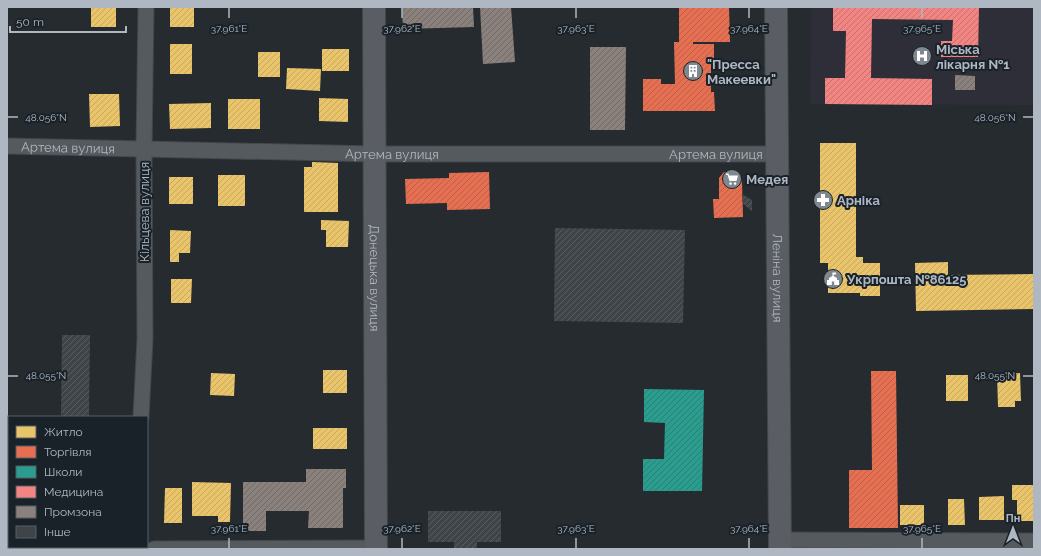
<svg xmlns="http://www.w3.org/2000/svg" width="1041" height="556" font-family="Raleway,sans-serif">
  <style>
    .medical { fill: #2e2e39 }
    .homes { fill: url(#homes-hatch) }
    .shops { fill: url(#shops-hatch) }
    .schools { fill: url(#schools-hatch) }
    .health { fill: url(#health-hatch) }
    .industry { fill: url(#industry-hatch) }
    .building { fill: url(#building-hatch) }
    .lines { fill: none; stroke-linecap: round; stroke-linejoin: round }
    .street-casing { stroke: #44474b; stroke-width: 17 }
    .secondary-casing { stroke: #44474b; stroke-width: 24 }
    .street { stroke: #555a5f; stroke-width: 15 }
    .secondary { stroke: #5a5d63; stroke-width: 22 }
    .ticks { fill: none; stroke: #afb8c2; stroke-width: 1.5 }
    .labels { text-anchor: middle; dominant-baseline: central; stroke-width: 4; stroke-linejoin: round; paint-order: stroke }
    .poi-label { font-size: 13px; font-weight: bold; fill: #afb8c2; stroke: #1a2229; text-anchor: start }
    .street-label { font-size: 13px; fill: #afb8c2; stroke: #1a2229 }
    .ticks-label { font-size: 10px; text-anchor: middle; fill: #afb8c2; stroke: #1a2229; stroke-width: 4; stroke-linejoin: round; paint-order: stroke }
  </style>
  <defs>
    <pattern id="homes-hatch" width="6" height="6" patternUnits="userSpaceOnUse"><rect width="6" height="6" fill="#e9c46a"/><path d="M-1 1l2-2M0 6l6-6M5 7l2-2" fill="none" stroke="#c5a860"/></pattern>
    <pattern id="shops-hatch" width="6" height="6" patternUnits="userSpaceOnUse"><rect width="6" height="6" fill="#e76f51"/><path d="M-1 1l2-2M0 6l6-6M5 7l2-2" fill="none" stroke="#ba614b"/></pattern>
    <pattern id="schools-hatch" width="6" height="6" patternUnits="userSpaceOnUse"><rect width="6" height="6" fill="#2a9d8f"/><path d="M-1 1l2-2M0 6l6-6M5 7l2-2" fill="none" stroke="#2d7e76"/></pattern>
    <pattern id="health-hatch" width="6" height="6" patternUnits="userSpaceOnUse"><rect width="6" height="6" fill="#f28482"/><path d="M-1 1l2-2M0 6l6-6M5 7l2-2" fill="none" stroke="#c27170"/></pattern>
    <pattern id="industry-hatch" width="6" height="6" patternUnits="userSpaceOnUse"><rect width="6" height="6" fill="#8a817c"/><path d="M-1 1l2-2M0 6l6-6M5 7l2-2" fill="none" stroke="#706b68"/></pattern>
    <pattern id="building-hatch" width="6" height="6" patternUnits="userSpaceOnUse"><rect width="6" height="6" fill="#3f4448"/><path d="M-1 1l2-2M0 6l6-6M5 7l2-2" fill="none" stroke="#585d61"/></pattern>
  </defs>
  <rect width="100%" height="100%" fill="#262b30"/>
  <path class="medical" d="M811,7h223v98l-224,-1z"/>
  <g class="homes">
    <rect x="91" y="7" width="25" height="20"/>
    <rect x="170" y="7" width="24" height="20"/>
    <rect x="170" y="44" width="22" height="30"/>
    <rect x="322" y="49" width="27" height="22"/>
    <rect x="258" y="52" width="22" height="25"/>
    <path d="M287,68l34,1 -1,22 -34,-2z"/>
    <path d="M89,94h30l1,32 -30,1z"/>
    <path d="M319,98l29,1v23l-29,-1z"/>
    <rect x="228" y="99" width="32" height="30"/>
    <path d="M211,103v25l-41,1 -1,-25z"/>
    <path d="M820,143h36v114h7v6h17v33h-20v-3h-32v-30h-8z"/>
    <path d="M312,162l26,1v49h-34v-45h8z"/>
    <rect x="218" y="175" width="27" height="31"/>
    <rect x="169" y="177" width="24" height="27"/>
    <path d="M321,220l28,1 -1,26h-22v-17h-5z"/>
    <path d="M170,230l21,1 -1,22h-11v9h-9z"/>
    <path d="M948,262v13l86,-1v35l-118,2 -1,-48z"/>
    <path d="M171,279h21l-1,24h-20z"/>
    <rect x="323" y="370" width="24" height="23"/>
    <path d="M211,373l24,1 -1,22 -24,-1z"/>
    <path d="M1020,373l1,28h-6v6h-17l-1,-33z"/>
    <rect x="946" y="375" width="22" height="26"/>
    <rect x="313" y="428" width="34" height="21"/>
    <path d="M192,482l39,1 -1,39h-12v-6h-26z"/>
    <path d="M1012,485h22v36h-17v-21h-5z"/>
    <path d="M165,488h17v35h-18z"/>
    <path d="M1004,496v24h-25v-23z"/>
    <path d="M948,499h16l1,26h-17z"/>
    <rect x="900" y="505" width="24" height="20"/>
  </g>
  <g class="shops">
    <path d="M679,7h50l1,35h-37v2h21v20h-3v28h3l1,19h-72v-32h18v5h14l-1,-42h5z"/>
    <path d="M489,172l1,37 -43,1v-7l-41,1 -1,-25 44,-1v-5z"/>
    <path d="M724,172h10l6,3 2,7 1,35 -29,1 -1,-19h6v-21z"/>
    <path d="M871,371h25l2,157h-49v-58h23z"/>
  </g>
  <path class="schools" d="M644,389l60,1 -2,101h-59v-32h21l1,-36 -21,-1z"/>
  <path class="health" d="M833,7h146l-1,50h-37v-16h11l1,-21 -81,-1 -1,59 61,1v26l-107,-1v-26h20l1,-47h-13z"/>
  <g class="industry">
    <path d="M402,7h71l1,20 -71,2z"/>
    <path d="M480,7h31l4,55 -32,2z"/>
    <path d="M590,47h36l-1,83h-35z"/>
    <path d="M955,75l20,1v14h-20z"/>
    <path d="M306,469h40v19h-3v40h-35l1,-17h-43v20h-23v-49h63z"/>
    <rect x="15" y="547" width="59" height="2"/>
  </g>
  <g class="building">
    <path d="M742,194l10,6v11l-9,-7z"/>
    <path d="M555,228l130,2 -2,93 -129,-2z"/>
    <path d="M62,335h28l-1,82 -28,-1z"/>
    <rect x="7" y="439" width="2" height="26"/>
    <path d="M428,511h73v31h-24v7h-23v-7h-26z"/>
  </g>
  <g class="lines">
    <defs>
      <g id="street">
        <path id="s1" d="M7,146l368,8h402"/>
        <path d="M141,417l4,-78 -1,-189 2,-143"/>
        <path d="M780,540l254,1"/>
        <path d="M134,549v-2"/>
        <path d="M154,549l222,-1"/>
      </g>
      <g id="secondary">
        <path id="s2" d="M374,7l2,542"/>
        <path id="s3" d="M776,7l4,542"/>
      </g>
    </defs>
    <use href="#street" class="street-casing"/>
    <use href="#secondary" class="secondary-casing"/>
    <use href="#street" class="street"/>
    <use href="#secondary" class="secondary"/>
  </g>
  <path class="ticks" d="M229,8v10M402,8v10M576,8v10M749,8v10M922,8v10M8,117h10M1023,117h10M8,376h10M1023,376h10M229,538v10M402,538v10M576,538v10M749,538v10M922,538v10"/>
  <defs>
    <symbol id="hospital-disc" viewBox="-11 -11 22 22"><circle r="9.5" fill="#7f878f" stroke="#1a2229"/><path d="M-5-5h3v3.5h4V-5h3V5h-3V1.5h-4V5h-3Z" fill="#fff"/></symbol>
    <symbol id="building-disc" viewBox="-11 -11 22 22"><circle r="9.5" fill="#7f878f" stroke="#1a2229"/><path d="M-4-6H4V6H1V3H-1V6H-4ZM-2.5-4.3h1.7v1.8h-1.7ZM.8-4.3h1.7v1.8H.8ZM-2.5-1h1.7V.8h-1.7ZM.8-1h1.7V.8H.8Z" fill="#fff"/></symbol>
    <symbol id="supermarket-disc" viewBox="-11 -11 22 22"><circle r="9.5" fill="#7f878f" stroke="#1a2229"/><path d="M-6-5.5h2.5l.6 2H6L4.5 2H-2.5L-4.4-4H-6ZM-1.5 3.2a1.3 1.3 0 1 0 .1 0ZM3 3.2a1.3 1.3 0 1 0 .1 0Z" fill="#fff"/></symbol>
    <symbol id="pharmacy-disc" viewBox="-11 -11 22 22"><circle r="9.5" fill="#7f878f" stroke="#1a2229"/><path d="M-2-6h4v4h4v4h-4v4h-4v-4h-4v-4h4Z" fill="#fff"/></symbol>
    <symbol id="civic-disc" viewBox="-11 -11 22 22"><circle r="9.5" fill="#7f878f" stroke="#1a2229"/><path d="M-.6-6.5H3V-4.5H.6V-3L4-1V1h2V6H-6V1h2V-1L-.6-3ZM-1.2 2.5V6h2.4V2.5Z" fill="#fff"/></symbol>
  </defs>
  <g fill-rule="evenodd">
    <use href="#hospital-disc" x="911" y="45" width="22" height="22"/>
    <use href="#building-disc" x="682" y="60" width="22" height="22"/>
    <use href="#supermarket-disc" x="721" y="168" width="22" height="22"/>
    <use href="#pharmacy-disc" x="812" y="189" width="22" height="22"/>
    <use href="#civic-disc" x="822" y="268" width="22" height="22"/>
  </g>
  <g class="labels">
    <g class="poi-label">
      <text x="936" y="49">Міська<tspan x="936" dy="15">лікарня №1</tspan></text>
      <text x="707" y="64">"Пресса<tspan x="707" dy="15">Макеевки"</tspan></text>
      <text x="746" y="179">Медея</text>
      <text x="837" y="200">Арніка</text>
      <text x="847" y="279">Укрпошта №86125</text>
    </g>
    <g class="street-label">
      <text stroke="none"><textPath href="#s1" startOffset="61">Артема вулиця</textPath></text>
      <text stroke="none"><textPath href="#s1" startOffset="385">Артема вулиця</textPath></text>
      <text stroke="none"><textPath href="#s1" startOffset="709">Артема вулиця</textPath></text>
      <text transform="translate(144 212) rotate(-90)">Кільцева вулиця</text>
      <text stroke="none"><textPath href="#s2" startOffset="271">Донецька вулиця</textPath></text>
      <text stroke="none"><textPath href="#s3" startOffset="271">Леніна вулиця</textPath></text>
    </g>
  </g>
  <g class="ticks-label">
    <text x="229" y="32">37.961°E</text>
    <text x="402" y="32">37.962°E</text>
    <text x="576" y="32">37.963°E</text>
    <text x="749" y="32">37.964°E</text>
    <text x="922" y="32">37.965°E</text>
    <text x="46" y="121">48.056°N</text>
    <text x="995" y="121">48.056°N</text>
    <text x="46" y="379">48.055°N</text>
    <text x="995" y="379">48.055°N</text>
    <text x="229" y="532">37.961°E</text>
    <text x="402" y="532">37.962°E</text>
    <text x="576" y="532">37.963°E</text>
    <text x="749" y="532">37.964°E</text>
    <text x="922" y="532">37.965°E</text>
  </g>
  <rect width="1041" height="556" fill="none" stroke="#afb8c2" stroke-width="16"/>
  <rect x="8" y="416" width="140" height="132" fill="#1a2229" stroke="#565e66"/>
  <rect x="16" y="426" width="20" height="12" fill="#e9c46a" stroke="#565e66"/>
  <text x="44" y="436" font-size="12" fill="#afb8c2">Житло</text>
  <rect x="16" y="446" width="20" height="12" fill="#e76f51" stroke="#565e66"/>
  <text x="44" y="456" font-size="12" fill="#afb8c2">Торгівля</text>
  <rect x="16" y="466" width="20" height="12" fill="#2a9d8f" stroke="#565e66"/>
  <text x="44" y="476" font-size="12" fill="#afb8c2">Школи</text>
  <rect x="16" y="486" width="20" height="12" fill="#f28482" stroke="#565e66"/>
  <text x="44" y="496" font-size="12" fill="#afb8c2">Медицина</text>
  <rect x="16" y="506" width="20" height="12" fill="#8a817c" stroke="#565e66"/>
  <text x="44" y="516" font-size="12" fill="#afb8c2">Промзона</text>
  <rect x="16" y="526" width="20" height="12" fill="#3f4448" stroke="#565e66"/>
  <text x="44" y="536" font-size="12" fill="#afb8c2">Інше</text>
  <g transform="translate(1013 528)" stroke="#1a2229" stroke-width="3" paint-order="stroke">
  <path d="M0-3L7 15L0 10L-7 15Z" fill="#afb8c2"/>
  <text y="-6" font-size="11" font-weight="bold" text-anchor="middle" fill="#afb8c2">Пн</text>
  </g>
  <path d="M10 26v6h116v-6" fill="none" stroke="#afb8c2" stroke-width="2"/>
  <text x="16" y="26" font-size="12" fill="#afb8c2" stroke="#1a2229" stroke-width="3" paint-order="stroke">50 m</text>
</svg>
